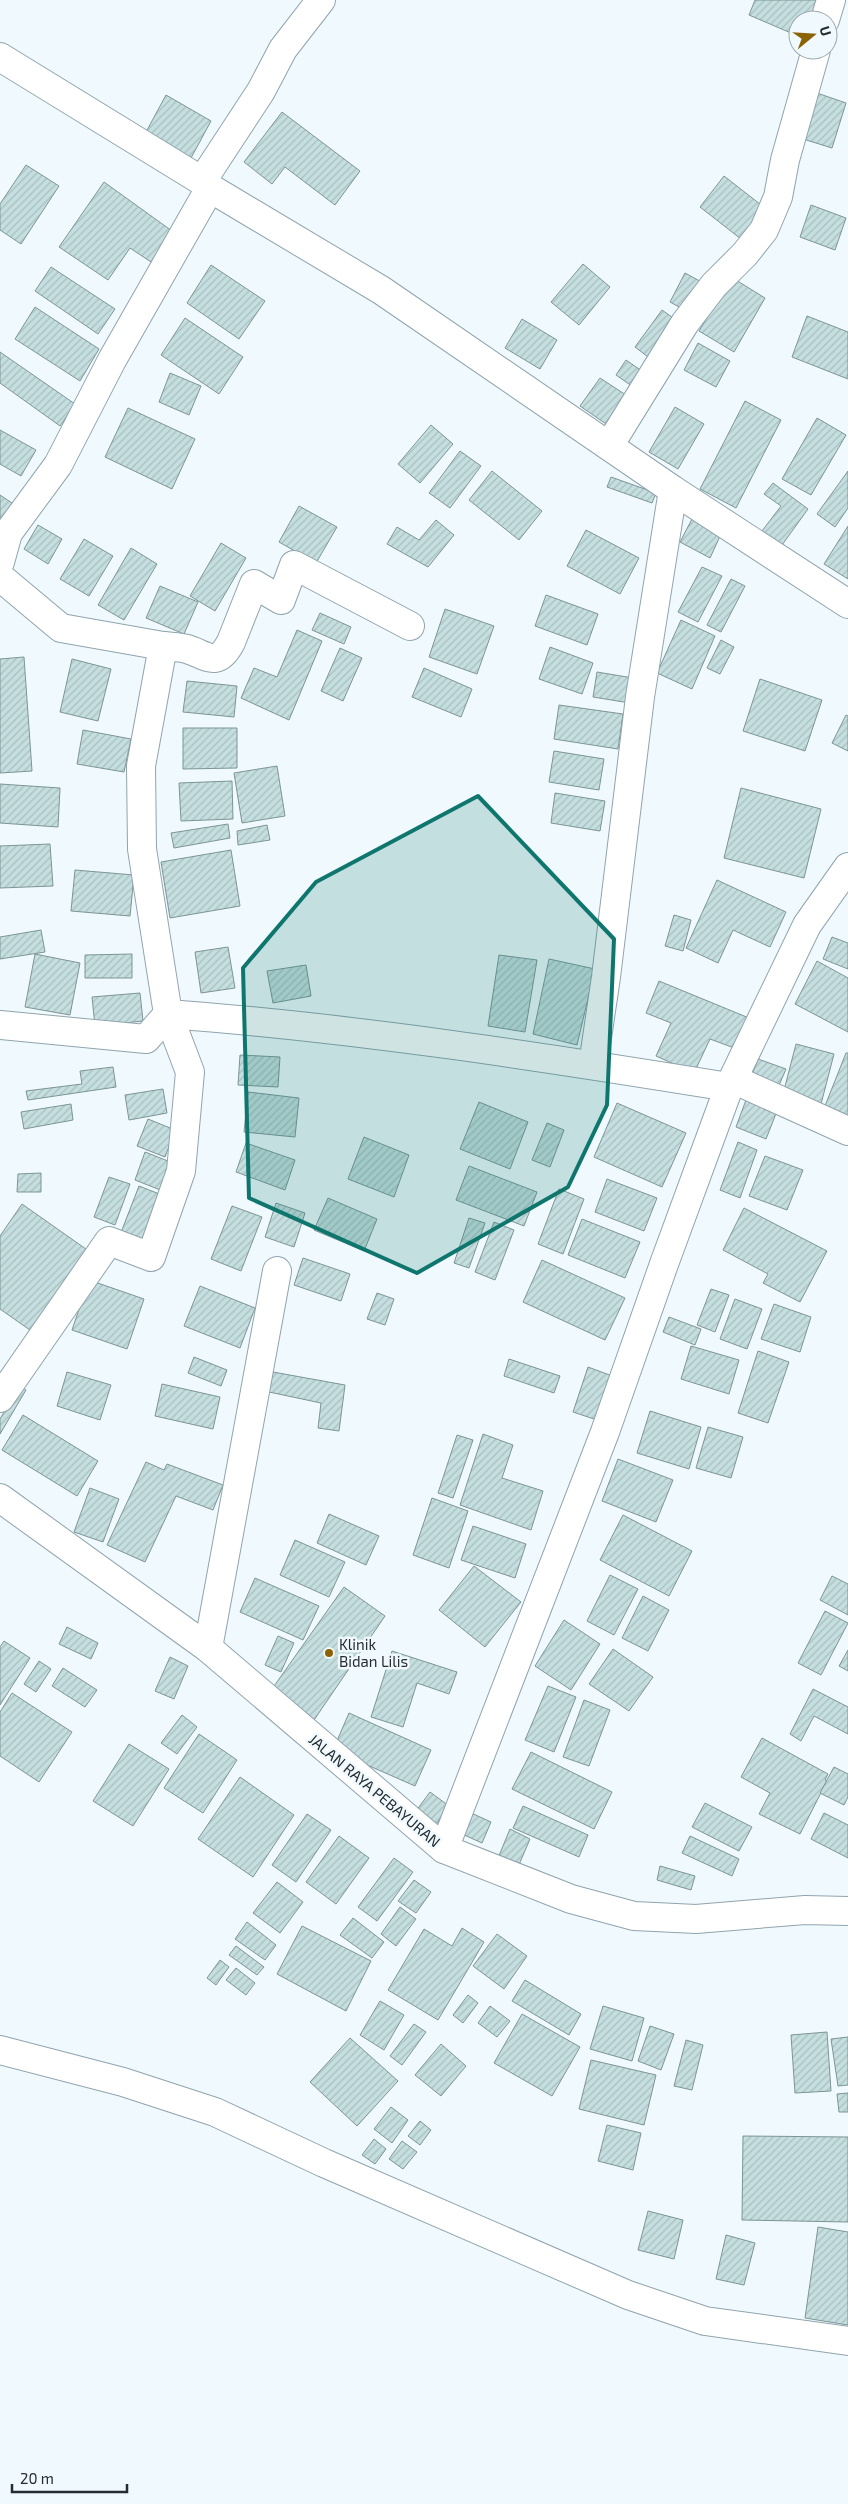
<svg xmlns="http://www.w3.org/2000/svg" width="848" height="2504" font-family="'Exo 2',sans-serif">
  <style>
    .building { fill: url(#building-hatch); stroke: #7d9596 }
    .lines { fill: none; stroke-linecap: round; stroke-linejoin: round }
    .street-casing { stroke: #90a4ae; stroke-width: 30 }
    .secondary-casing { stroke: #90a4ae; stroke-width: 30 }
    .street { stroke: #fff; stroke-width: 28 }
    .secondary { stroke: #fff; stroke-width: 28 }
    .marked { fill: #0f766e; fill-opacity: 0.2; stroke: #0f766e; stroke-width: 4; stroke-linejoin: round }
    .poi-dot { fill: #8c6304; stroke: #f0f9fd; stroke-width: 2 }
    .labels { text-anchor: middle; dominant-baseline: central; stroke-width: 5; stroke-linejoin: round; paint-order: stroke }
    .poi-label { font-size: 15px; fill: #252d31; stroke: #f0f9fd; text-anchor: start }
    .street-label { font-size: 15px; fill: #252d31; stroke: #f0f9fd }
  </style>
  <defs>
    <pattern id="building-hatch" width="6" height="6" patternUnits="userSpaceOnUse" patternTransform="scale(1.25)"><rect width="6" height="6" fill="#c5dedf"/><path d="M-1 1l2-2M0 6l6-6M5 7l2-2" fill="none" stroke="#a9bfc0"/></pattern>
  </defs>
  <rect width="100%" height="100%" fill="#f0f9fd"/>
  <g class="building">
    <path d="M755,0h63l-9,20h-11v16l-49,-21z"/>
    <path d="M814,92l32,11 -14,45 -32,-10z"/>
    <path d="M166,95l45,26 -20,37 -45,-26z"/>
    <path d="M282,112l78,59 -25,34 -50,-38 -13,17 -28,-22z"/>
    <path d="M26,165l33,21 -38,58 -21,-14v-26z"/>
    <path d="M724,176l41,32 -24,31 -41,-32z"/>
    <path d="M104,182l68,49 -21,31 -21,-14 -22,32 -49,-33z"/>
    <path d="M811,205l35,13 -11,32 -35,-13z"/>
    <path d="M583,264l27,23 -31,38 -28,-23z"/>
    <path d="M211,265l54,36 -26,38 -52,-36z"/>
    <path d="M51,267l64,42 -17,25 -63,-43z"/>
    <path d="M685,273l22,12 -15,29 -22,-12z"/>
    <path d="M731,277l34,21 -31,54 -35,-21z"/>
    <path d="M35,307l64,42 -19,32 -65,-42z"/>
    <path d="M662,310l21,15 -27,38 -21,-16z"/>
    <path d="M807,316l41,16v47l-56,-22z"/>
    <path d="M185,318l58,39 -24,37 -58,-39z"/>
    <path d="M522,319l35,21 -17,29 -35,-21z"/>
    <path d="M698,343l32,18 -14,26 -32,-17z"/>
    <path d="M0,352l75,52 -15,22 -60,-43z"/>
    <path d="M626,360l23,16 -10,15 -23,-16z"/>
    <path d="M170,373l31,13 -12,29 -30,-13z"/>
    <path d="M600,378l29,19 -20,29 -29,-20z"/>
    <path d="M745,401l36,19 -45,88 -36,-19z"/>
    <path d="M675,407l29,17 -26,45 -29,-17z"/>
    <path d="M128,408l67,31 -23,50 -67,-32z"/>
    <path d="M817,418l29,17 -35,60 -29,-16z"/>
    <path d="M431,425l22,19 -33,39 -22,-19z"/>
    <path d="M0,430l36,20 -15,26 -21,-12z"/>
    <path d="M460,451l21,15 -31,42 -21,-15z"/>
    <path d="M492,471l50,40 -23,29 -50,-40z"/>
    <path d="M848,471v37l-13,19 -18,-13z"/>
    <path d="M611,477l45,16 -4,10 -45,-16z"/>
    <path d="M773,483l35,26 -26,36 -20,-14 19,-25 -17,-12z"/>
    <path d="M0,495l12,8 -12,19z"/>
    <path d="M299,506l38,21 -21,36 -37,-21z"/>
    <path d="M692,519l29,15 -11,24 -30,-16z"/>
    <path d="M436,520l18,15 -26,32 -41,-23 10,-17 22,13z"/>
    <path d="M38,525l24,14 -14,25 -24,-15z"/>
    <path d="M848,526v53l-24,-15z"/>
    <path d="M586,530l53,28 -19,36 -53,-28z"/>
    <path d="M84,539l29,17 -24,40 -29,-17z"/>
    <path d="M221,543l25,15 -31,53 -25,-15z"/>
    <path d="M131,548l26,16 -33,56 -26,-15z"/>
    <path d="M702,567l20,9 -24,46 -20,-10z"/>
    <path d="M731,579l14,7 -24,46 -14,-7z"/>
    <path d="M160,586l38,16 -14,32 -38,-16z"/>
    <path d="M546,595l52,19 -11,31 -52,-19z"/>
    <path d="M445,609l49,17 -17,48 -48,-17z"/>
    <path d="M320,613l31,14 -7,17 -32,-14z"/>
    <path d="M681,620l34,16 -23,53 -35,-16z"/>
    <path d="M297,630l25,11 -33,79 -48,-22 13,-30 23,9z"/>
    <path d="M721,640l13,7 -14,27 -13,-6z"/>
    <path d="M550,647l43,16 -11,31 -43,-15z"/>
    <path d="M340,648l22,10 -19,43 -22,-10z"/>
    <path d="M24,657l8,114 -32,2v-114z"/>
    <path d="M72,659l39,10 -13,52 -38,-9z"/>
    <path d="M424,668l48,21 -11,28 -49,-20z"/>
    <path d="M597,672l36,6 -3,25 -37,-6z"/>
    <path d="M760,679l62,21 -17,51 -62,-20z"/>
    <path d="M187,681l50,5 -3,31 -51,-5z"/>
    <path d="M559,705l64,9 -5,35 -64,-10z"/>
    <path d="M846,715l2,1v35l-16,-8z"/>
    <path d="M183,728h54v40l-54,1z"/>
    <path d="M83,730l48,9 -7,33 -47,-8z"/>
    <path d="M554,751l50,8 -5,31 -50,-8z"/>
    <path d="M277,766l8,50 -43,7 -8,-50z"/>
    <path d="M232,781l1,38 -52,2 -2,-38z"/>
    <path d="M0,784l60,4 -2,39 -58,-4z"/>
    <path d="M741,788l80,21 -17,69 -80,-20z"/>
    <path d="M555,793l50,8 -5,30 -49,-8z"/>
    <path d="M228,824l2,14 -56,10 -3,-15z"/>
    <path d="M267,825l3,15 -32,5 -1,-14z"/>
    <path d="M50,844l3,42 -53,2v-42z"/>
    <path d="M231,850l9,56 -70,12 -9,-56z"/>
    <path d="M75,870l59,5 -4,41 -59,-5z"/>
    <path d="M717,880l69,32 -16,35 -37,-17 -15,33 -32,-15z"/>
    <path d="M674,915l17,5 -8,31 -18,-5z"/>
    <path d="M41,930l4,22 -45,7v-22z"/>
    <path d="M832,937l16,6v26l-25,-10z"/>
    <path d="M228,947l7,41 -34,5 -6,-41z"/>
    <path d="M35,954l45,9 -10,52 -45,-8z"/>
    <path d="M132,954v24h-47v-23z"/>
    <path d="M499,955l38,5 -12,72 -37,-6z"/>
    <path d="M549,959l46,10 -18,76 -44,-11z"/>
    <path d="M817,961l31,17v54l-53,-28z"/>
    <path d="M306,965l5,31 -38,7 -6,-32z"/>
    <path d="M659,981l90,37 -12,31 -27,-10 -16,34 -38,-17 15,-33 -25,-10z"/>
    <path d="M140,993l3,28 -48,5 -3,-29z"/>
    <path d="M796,1044l38,10 -14,54 -38,-10z"/>
    <path d="M846,1053h2v67l-25,-9z"/>
    <path d="M240,1055l40,2 -2,30 -40,-2z"/>
    <path d="M758,1059l28,10 -9,21 -27,-10z"/>
    <path d="M113,1067l3,20 -88,13 -2,-9 56,-7 -2,-13z"/>
    <path d="M163,1089l4,24 -38,7 -4,-25z"/>
    <path d="M248,1092l51,6 -4,39 -51,-5z"/>
    <path d="M746,1100l31,11 -11,28 -30,-12z"/>
    <path d="M479,1102l49,20 -18,47 -50,-20z"/>
    <path d="M617,1103l69,30 -24,54 -68,-30z"/>
    <path d="M71,1104l2,16 -49,9 -3,-17z"/>
    <path d="M148,1119l27,11 -10,27 -28,-11z"/>
    <path d="M547,1123l17,7 -14,37 -18,-7z"/>
    <path d="M364,1137l45,18 -15,42 -46,-18z"/>
    <path d="M738,1142l19,8 -17,48 -20,-8z"/>
    <path d="M246,1143l49,17 -10,30 -49,-18z"/>
    <path d="M145,1152l28,11 -10,28 -28,-11z"/>
    <path d="M765,1156l38,14 -16,40 -38,-14z"/>
    <path d="M469,1166l68,26 -13,34 -68,-26z"/>
    <path d="M41,1173v19h-24l1,-18z"/>
    <path d="M109,1177l21,7 -15,41 -21,-8z"/>
    <path d="M607,1179l50,19 -13,33 -49,-19z"/>
    <path d="M139,1186l28,11 -18,50 -29,-12z"/>
    <path d="M559,1189l25,10 -21,55 -25,-10z"/>
    <path d="M328,1198l49,21 -13,32 -50,-21z"/>
    <path d="M276,1203l29,10 -11,34 -29,-10z"/>
    <path d="M22,1204l71,50 -56,81 -37,-26v-73z"/>
    <path d="M232,1206l30,11 -21,54 -30,-12z"/>
    <path d="M744,1208l83,43 -27,51 -37,-19 5,-9 -45,-24z"/>
    <path d="M469,1218l16,5 -16,45 -15,-5z"/>
    <path d="M582,1219l58,23 -15,36 -57,-23z"/>
    <path d="M494,1222l20,8 -19,50 -20,-8z"/>
    <path d="M303,1258l47,16 -9,27 -47,-16z"/>
    <path d="M542,1260l83,38 -20,42 -82,-38z"/>
    <path d="M89,1280l55,19 -17,50 -55,-19z"/>
    <path d="M200,1286l55,22 -15,40 -56,-22z"/>
    <path d="M711,1289l18,6 -14,37 -18,-7z"/>
    <path d="M377,1293l17,6 -9,26 -18,-6z"/>
    <path d="M735,1299l27,10 -15,40 -27,-10z"/>
    <path d="M774,1304l37,13 -11,35 -39,-13z"/>
    <path d="M669,1317l32,12 -6,16 -32,-13z"/>
    <path d="M691,1346l48,14 -10,34 -48,-15z"/>
    <path d="M758,1351l31,11 -21,61 -30,-10z"/>
    <path d="M194,1357l33,13 -6,16 -33,-13z"/>
    <path d="M509,1359l51,17 -6,17 -50,-17z"/>
    <path d="M588,1367l27,10 -15,44 -27,-9z"/>
    <path d="M67,1372l44,13 -11,35 -43,-14z"/>
    <path d="M273,1372l72,13 -6,46 -21,-3 3,-25 -52,-11z"/>
    <path d="M162,1384l58,13 -7,32 -58,-13z"/>
    <path d="M19,1386l7,4 -26,44v-15z"/>
    <path d="M650,1411l51,16 -12,42 -52,-16z"/>
    <path d="M23,1415l75,46 -21,35 -75,-46z"/>
    <path d="M708,1427l35,10 -12,41 -35,-10z"/>
    <path d="M483,1434l30,11 -11,33 41,13 -12,39 -71,-25z"/>
    <path d="M457,1435l16,5 -20,58 -15,-5z"/>
    <path d="M618,1459l55,21 -17,42 -54,-21z"/>
    <path d="M146,1462l18,8 3,-6 56,21 -10,25 -37,-14 -31,66 -38,-17z"/>
    <path d="M90,1488l29,11 -16,43 -29,-10z"/>
    <path d="M432,1498l36,13 -19,57 -36,-13z"/>
    <path d="M329,1514l50,22 -13,29 -49,-22z"/>
    <path d="M623,1515l69,36 -23,45 -69,-36z"/>
    <path d="M473,1526l53,18 -11,34 -54,-18z"/>
    <path d="M295,1540l50,22 -16,35 -49,-22z"/>
    <path d="M474,1566l47,36 -36,45 -46,-37z"/>
    <path d="M610,1575l28,14 -24,46 -27,-14z"/>
    <path d="M832,1576l16,8v31l-28,-15z"/>
    <path d="M255,1578l64,28 -16,34 -63,-28z"/>
    <path d="M344,1587l41,29 -71,104 -42,-31z"/>
    <path d="M643,1596l26,14 -21,41 -26,-13z"/>
    <path d="M825,1611l23,12 -27,52 -23,-12z"/>
    <path d="M564,1620l36,24 -29,46 -36,-24z"/>
    <path d="M67,1627l31,16 -7,16 -32,-15z"/>
    <path d="M278,1636l16,7 -13,29 -16,-7z"/>
    <path d="M4,1641l26,17 -30,47v-58z"/>
    <path d="M613,1649l40,28 -24,34 -40,-27z"/>
    <path d="M848,1650v21l-9,-5z"/>
    <path d="M392,1651l65,21 -8,22 -32,-11 -14,44 -32,-10z"/>
    <path d="M170,1657l18,9 -14,33 -19,-8z"/>
    <path d="M39,1661l12,8 -15,23 -12,-8z"/>
    <path d="M63,1668l34,22 -12,17 -33,-21z"/>
    <path d="M548,1686l28,11 -22,55 -29,-12z"/>
    <path d="M813,1689l35,18v27l-34,-18 -13,25 -11,-7z"/>
    <path d="M12,1693l60,39 -33,50 -39,-26v-44z"/>
    <path d="M584,1700l26,10 -21,56 -26,-9z"/>
    <path d="M349,1713l82,37 -16,36 -82,-36z"/>
    <path d="M182,1715l15,12 -20,27 -16,-11z"/>
    <path d="M199,1734l38,26 -34,53 -39,-25z"/>
    <path d="M762,1738l66,36 -3,6 2,1 -27,53 -41,-20 11,-21 -29,-16z"/>
    <path d="M129,1744l40,25 -36,57 -40,-25z"/>
    <path d="M531,1752l81,40 -18,37 -82,-40z"/>
    <path d="M834,1767l14,7v23l-4,8 -24,-12z"/>
    <path d="M240,1777l54,38 -41,62 -55,-38z"/>
    <path d="M430,1792l19,14 -14,20 -19,-15z"/>
    <path d="M705,1803l47,24 -13,24 -47,-24z"/>
    <path d="M523,1806l65,29 -9,22 -66,-29z"/>
    <path d="M469,1812l22,10 -9,21 -22,-10z"/>
    <path d="M824,1813l24,12v33l-37,-19z"/>
    <path d="M307,1814l24,16 -35,52 -24,-17z"/>
    <path d="M510,1829l20,10 -12,28 -20,-9z"/>
    <path d="M339,1836l30,22 -33,46 -30,-22z"/>
    <path d="M690,1836l49,23 -7,17 -50,-23z"/>
    <path d="M394,1858l19,14 -36,49 -19,-14z"/>
    <path d="M660,1866l35,10 -4,14 -34,-10z"/>
    <path d="M414,1880l17,12 -15,21 -18,-12z"/>
    <path d="M277,1882l26,20 -23,31 -27,-20z"/>
    <path d="M400,1907l16,12 -20,27 -15,-12z"/>
    <path d="M353,1918l31,24 -12,16 -32,-23z"/>
    <path d="M247,1922l29,23 -11,15 -30,-21z"/>
    <path d="M302,1926l69,35 -25,50 -69,-37z"/>
    <path d="M462,1928l22,14 -46,78 -50,-30 36,-61 28,17z"/>
    <path d="M497,1934l30,22 -23,33 -31,-23z"/>
    <path d="M236,1946l28,21 -7,8 -28,-20z"/>
    <path d="M220,1960l9,7 -13,18 -9,-7z"/>
    <path d="M236,1968l19,15 -9,12 -20,-15z"/>
    <path d="M525,1980l56,34 -12,21 -57,-34z"/>
    <path d="M468,1995l10,8 -15,20 -10,-8z"/>
    <path d="M380,2001l24,14 -20,35 -24,-15z"/>
    <path d="M490,2006l20,15 -13,16 -19,-14z"/>
    <path d="M603,2006l41,12 -12,43 -42,-12z"/>
    <path d="M522,2014l58,33 -28,49 -58,-33z"/>
    <path d="M414,2024l12,8 -24,33 -12,-9z"/>
    <path d="M650,2026l24,8 -13,36 -23,-9z"/>
    <path d="M827,2032l4,59 -36,2 -4,-58z"/>
    <path d="M848,2037v48l-10,1 -7,-47z"/>
    <path d="M350,2038l48,43 -41,45 -47,-44z"/>
    <path d="M686,2040l17,5 -11,45 -18,-4z"/>
    <path d="M441,2044l25,22 -25,30 -26,-21z"/>
    <path d="M591,2060l65,15 -12,50 -65,-16z"/>
    <path d="M848,2093v19h-9l-2,-18z"/>
    <path d="M391,2107l17,13 -16,23 -18,-14z"/>
    <path d="M420,2121l11,9 -11,15 -12,-9z"/>
    <path d="M607,2125l34,8 -8,37 -35,-9z"/>
    <path d="M743,2136l105,1v85l-106,-2z"/>
    <path d="M374,2139l12,10 -11,15 -13,-9z"/>
    <path d="M402,2141l15,11 -14,17 -14,-10z"/>
    <path d="M648,2211l35,9 -9,39 -36,-9z"/>
    <path d="M818,2227l30,5v93l-43,-7z"/>
    <path d="M726,2235l29,8 -11,42 -28,-6z"/>
  </g>
  <g class="lines">
    <defs>
      <g id="street">
        <path d="M825,20l6,-20"/>
        <path d="M0,57l202,124 8,7 171,102 292,200 175,114"/>
        <path d="M202,181l59,-90 22,-42 38,-49"/>
        <path d="M609,446l76,-123 29,-38 31,-31 19,-24 14,-33 7,-37 31,-110"/>
        <path d="M0,562l8,-29 50,-68 54,-105 98,-172"/>
        <path d="M0,577l61,51 102,18 -22,120 1,83 26,165 22,58 -9,99 -30,86 -42,-16 -109,157"/>
        <path d="M163,646c8,1 17,1 24,3 20,6 30,20 44,-7l23,-58 27,16 13,-35 116,61"/>
        <path d="M0,1025l146,14 22,-25c188,14 375,43 561,73"/>
        <path d="M593,1065l13,-88 34,-280 33,-207"/>
        <path d="M735,1080l113,51"/>
        <path d="M208,1648l69,-377"/>
        <path d="M444,1849l161,-417 59,-168 65,-177 78,-162 41,-58"/>
        <path d="M0,2050l123,32 92,30 109,51 304,132 77,26 143,20"/>
      </g>
      <path id="secondary" d="M0,1498l208,150 236,201 127,50 63,17 62,3 109,-9 43,1"/>
    </defs>
    <use href="#street" class="street-casing"/>
    <use href="#secondary" class="secondary-casing"/>
    <use href="#street" class="street"/>
    <use href="#secondary" class="secondary"/>
  </g>
  <path class="marked" d="M478,796l136,143 -7,166 -39,82 -151,86 -168,-75 -6,-230 73,-86z"/>
  <circle class="poi-dot" cx="329" cy="1653" r="5"/>
  <g class="labels">
    <g class="poi-label">
      <text x="339" y="1644">Klinik<tspan x="339" dy="17">Bidan Lilis</tspan></text>
    </g>
    <g class="street-label">
      <text transform="translate(375 1790) rotate(40)">JALAN RAYA PEBAYURAN</text>
    </g>
  </g>
  <g transform="translate(813 35) rotate(72)"><circle r="24" fill="#f0f9fd" stroke="#9fa7ab"/>
  <path d="M0-4L9 19L0 12L-9 19Z" fill="#8c6304"/>
  <text y="-8" font-size="14" font-weight="bold" text-anchor="middle" fill="#252d31">U</text>
  </g>
  <path d="M12 2484v8h115v-8" fill="none" stroke="#252d31" stroke-width="2.5"/>
  <text x="20" y="2484" font-size="15" fill="#252d31" stroke="#f0f9fd" stroke-width="4" paint-order="stroke">20 m</text>
</svg>
